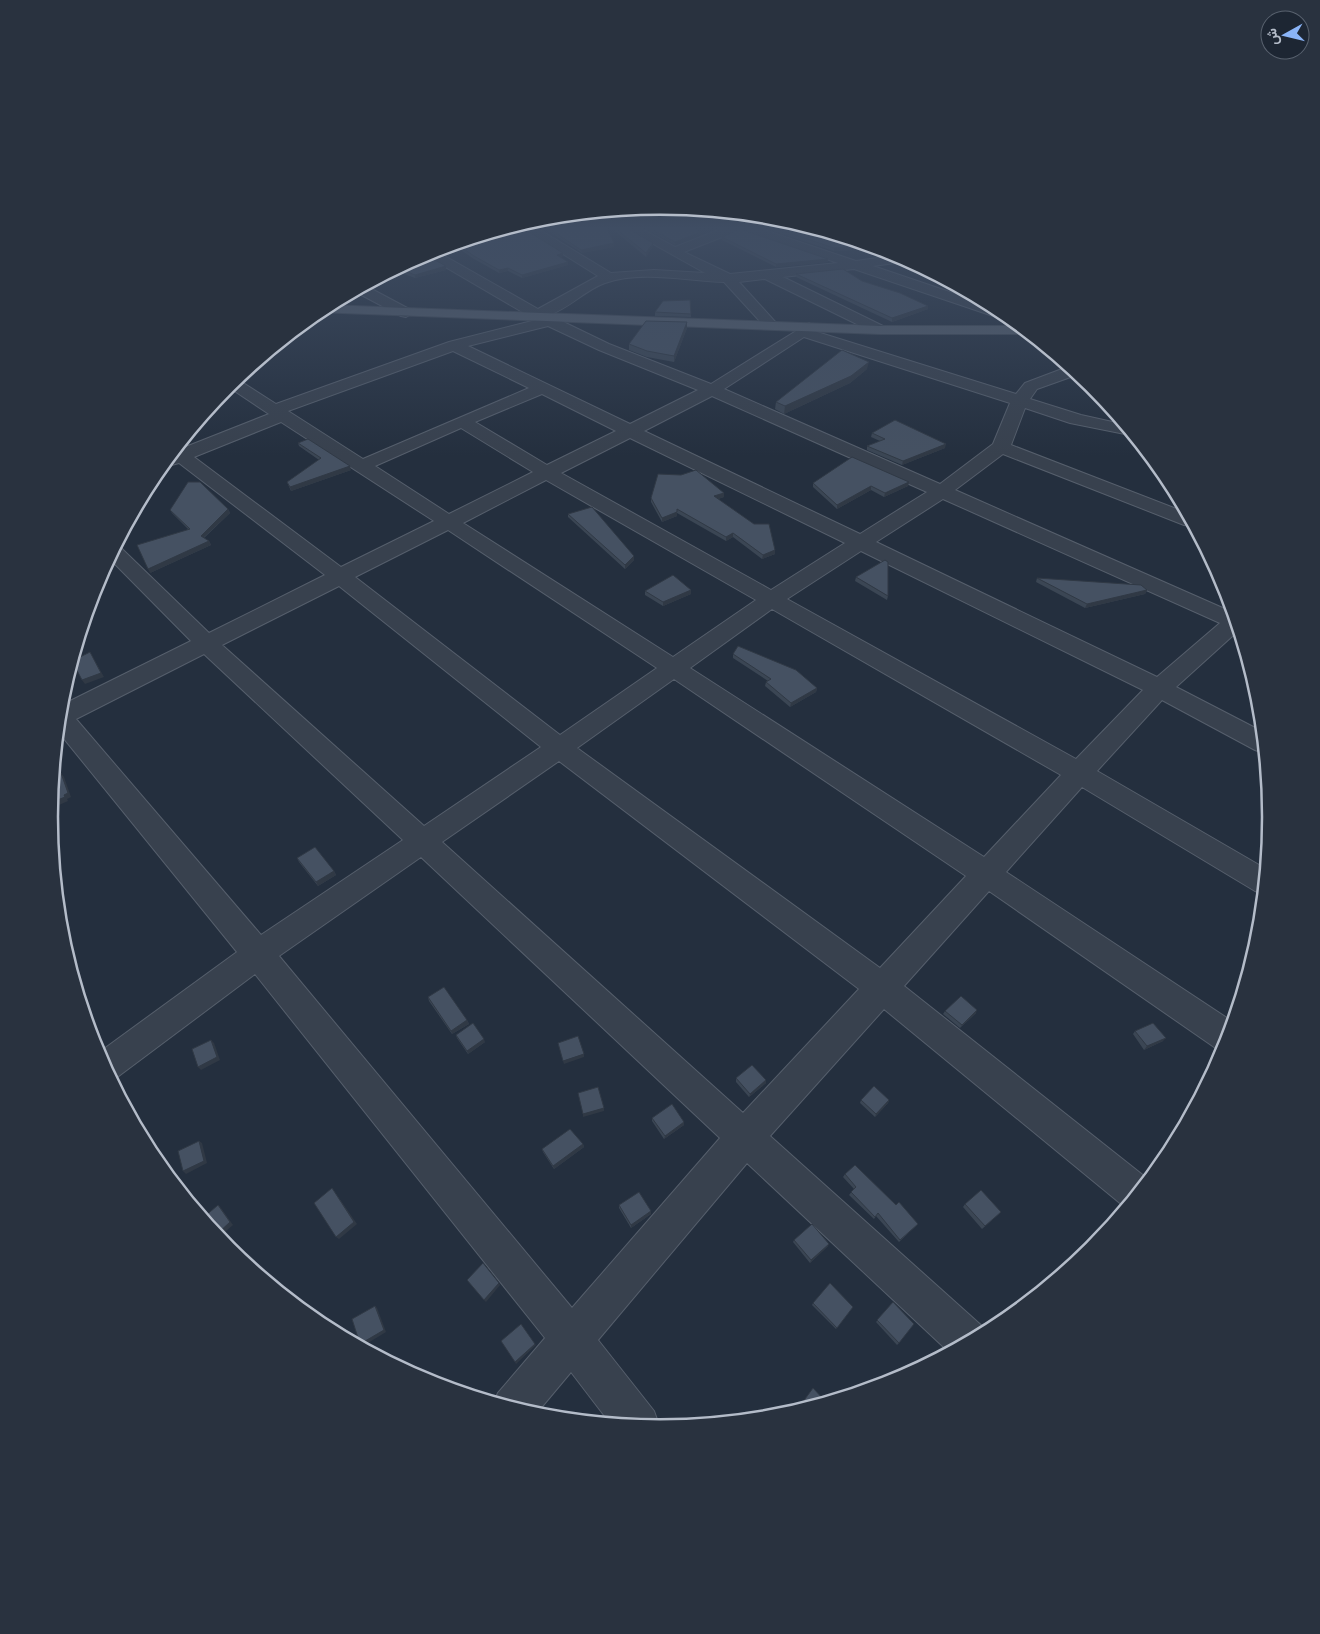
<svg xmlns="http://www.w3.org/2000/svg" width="1320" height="1634" font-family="Ubuntu,Vazirmatn,sans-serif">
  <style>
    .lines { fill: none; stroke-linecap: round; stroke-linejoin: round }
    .minor-casing { stroke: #565f6c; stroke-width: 2 }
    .major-casing { stroke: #414a57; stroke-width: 2 }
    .minor { fill: #38414e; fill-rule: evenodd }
    .major { fill: #56606e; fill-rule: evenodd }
    .wall { fill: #3b4654 }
    .shaded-wall { fill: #303945 }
    .building { fill: #455162; stroke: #303945 }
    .rim { fill: none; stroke: #b4bcc9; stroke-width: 2.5 }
  </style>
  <rect width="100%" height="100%" fill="#242f3e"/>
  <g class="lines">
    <defs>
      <g id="minor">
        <path d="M520,227h15l76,46 43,-3 51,3 -82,-46h15l37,20 51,-20h29l101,34 43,-6 11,6 -37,5 127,43 14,11h-9l-151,-51 -71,8 102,50 2,3 -2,3h-10l-110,-54 -26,3 39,43 -7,4 -5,-1 -42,-46c-37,-1 -82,-12 -119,1 -20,7 -35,25 -56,32l60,29 102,40 98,-61 7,4 -2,4 202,63 9,-11 45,-17 9,8 -42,15 -7,10 51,16 45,10 9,11 -65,-13 -45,-15 -14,37 176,68 7,13 -10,-1 -181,-71 -48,36 279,123 5,17 -63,57 87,45 1,21 -9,-3 -93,-50 -65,71 169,98 -2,25 -9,-3 -173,-104 -76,85 227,150 -9,30 -7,-3 -228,-158 -85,95 245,194 -23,28 -242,-199 -114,127 213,191 2,6 -36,19 -202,-189 -149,177 56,71 6,17 -50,-5 -39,-51 -36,43 -41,-13 4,-9 47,-55 -290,-364 -143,107 -15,-27 140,-102 -180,-222 3,-24 131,-65 -82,-83 6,-13 5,2 89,86 116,-58 -146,-112 -11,3 -6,-1 16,-19 5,2 86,-34 -42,-28 10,-7 39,25 173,-62 87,-22 -113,-66 11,-4 104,59 60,-33zM740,230l98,33 -108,11 -46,-22zM548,326l51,24 99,40 -68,34 -162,-78zM804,337l206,66 -17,41 -53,40 -216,-95zM453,351l76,37 -166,71 -75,-48zM542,394l74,37 -69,34 -72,-43zM712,396l215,96 -67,42 -216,-103zM281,422l153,99 -93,46 -147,-110zM461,428l72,44 -84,42 -74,-48zM630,438l215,105 -74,47 -210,-117zM546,480l210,120 -83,57 -210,-134zM943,499l277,124 -63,54 -281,-135zM448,530l209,138 -97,67 -205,-158zM861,551l282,139 -67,69 -289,-160zM339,586l202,161 -117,79 -202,-181zM772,609l289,166 -77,82 -294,-189zM204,654l199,186 -142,95 -185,-216zM674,679l292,197 -86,92 -303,-220zM559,761l300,228 -116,124 -301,-271zM421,857l299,281 -148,170 -293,-352z"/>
        <path d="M364,285l47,25 2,3 -7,4 -5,-1 -47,-25z"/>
      </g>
      <path id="major" d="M327,305l553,21h141l10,8h-151l-564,-22z"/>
    </defs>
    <use href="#minor" class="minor-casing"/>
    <use href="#major" class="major-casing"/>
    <use href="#minor" class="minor"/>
    <use href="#major" class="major"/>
  </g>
  <g class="wall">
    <path d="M509,227l54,26v3l-2,1 7,8 -46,13 -14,-7 -9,2 -25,-14 -22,-15z"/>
    <path d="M542,227h64l8,20 -32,6z"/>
    <path d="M610,227h15l28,16v3l-7,11z"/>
    <path d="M642,227h50l9,5v3l-26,10z"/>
    <path d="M761,227h50l57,17 -15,6 -19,1z"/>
    <path d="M722,237l106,22v3l-52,5 -54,-27z"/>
    <path d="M424,254l22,16 -31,8 -22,-8z"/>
    <path d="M796,274l66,7 66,28 -36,13 -96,-45z"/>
    <path d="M690,300l1,17 -36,-1v-4z"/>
    <path d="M687,328l-13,34 -27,-5 -18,-7v-6z"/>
    <path d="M867,369l-17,14 -66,31 -9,-5 1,-7z"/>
    <path d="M872,433l73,15 -43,17 -35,-15v-4l13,-5 -9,-4z"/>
    <path d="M298,443l53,27 -60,21 -4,-9 32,-22 -20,-14z"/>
    <path d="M909,482l-1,4 -24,11 -13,-7 -34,19 -24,-22v-4z"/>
    <path d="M724,493v4l-6,2 57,55 -13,5 -29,-22 -7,4 -49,-28v3l-15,6 -11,-20v-4z"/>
    <path d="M228,509l2,4 -26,25 5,3 2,4 -61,28 38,-44 -16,-16 -2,-3z"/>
    <path d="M568,514l66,42v4l-9,9 -57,-52z"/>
    <path d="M856,577l32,19 -1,4 -32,-19z"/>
    <path d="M1037,578l110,12 -2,4 -60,14 -49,-26z"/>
    <path d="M691,590v4l-28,12 -18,-11v-4z"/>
    <path d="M733,654l84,34 -1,4 -26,15 -25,-21 1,-4 2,-1 -35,-23z"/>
    <path d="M297,858l37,13 2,4 -18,11 -19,-24z"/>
    <path d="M428,997l39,23 2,4 -17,10 -23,-33z"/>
    <path d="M945,1011l31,2 -16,15 -17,-14z"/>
    <path d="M1135,1031l28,10 -19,9 -11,-16z"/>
    <path d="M456,1035l29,7 -17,12 -11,-16z"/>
    <path d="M736,1078l30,2v3l-17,14 -13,-15z"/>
    <path d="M861,1100h28l-1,3 -13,14 -15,-14z"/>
    <path d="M652,1118l32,4v3l-20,14 -12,-18z"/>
    <path d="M583,1144l1,3 -30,22 -11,-17 -1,-3z"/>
    <path d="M845,1174l51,31 22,19 -19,18 -23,-26 -2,3 -25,-24 5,-6 -11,-12z"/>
    <path d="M965,1204l36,8 -19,17 -19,-22z"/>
    <path d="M619,1205l32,9 -20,14 -12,-20z"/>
    <path d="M794,1240l34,6 -18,17 -17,-21z"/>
    <path d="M893,1302l6,41 -2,2 -21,-23z"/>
    <path d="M813,1303l40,4 -17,22 -24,-24z"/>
  </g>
  <g class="shaded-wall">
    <path d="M701,232v3l-26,10v-3z"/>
    <path d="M614,243v4l-32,6 -1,-3z"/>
    <path d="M653,243v3l-7,11v-4z"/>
    <path d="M863,243l5,1 -15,6 -19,1v-3z"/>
    <path d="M563,253v3l-6,2v-3z"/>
    <path d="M828,259v3l-52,5v-3z"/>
    <path d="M568,262v3l-46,13v-3z"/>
    <path d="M446,266v4l-31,8v-3z"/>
    <path d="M508,268v3l-9,2v-3z"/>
    <path d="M928,306v3l-36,13v-4z"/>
    <path d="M687,322v6l-13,34v-6z"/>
    <path d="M869,362l-2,7 -17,14 -66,31 1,-8z"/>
    <path d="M946,444l-1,4 -43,17 1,-4z"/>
    <path d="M350,466l1,4 -60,21 -1,-4z"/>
    <path d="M909,482l-1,4 -24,11 1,-4z"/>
    <path d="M871,486v4l-34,19v-4z"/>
    <path d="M724,493v4l-10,3v-4z"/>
    <path d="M228,509l2,4 -28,26 -1,-3z"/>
    <path d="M677,512v4l-15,6v-4z"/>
    <path d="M733,533v4l-7,4v-4z"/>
    <path d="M209,541l2,4 -61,28 -2,-4z"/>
    <path d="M775,550v4l-13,5 1,-4z"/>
    <path d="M634,556v4l-9,9v-4z"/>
    <path d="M691,590v4l-28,12v-4z"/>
    <path d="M1147,590l-2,4 -60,14 2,-4z"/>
    <path d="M90,652l14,25 -19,7 -3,-4z"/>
    <path d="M817,688l-1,4 -26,15 1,-4z"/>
    <path d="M61,773l3,4 7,20 -4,2 1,2 -18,8v-6l14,-8z"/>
    <path d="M334,871l2,4 -18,11 -2,-4z"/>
    <path d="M977,1010l-1,3 -16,15 2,-3z"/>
    <path d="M467,1020l2,4 -17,10 -1,-3z"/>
    <path d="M1166,1038l-3,3 -19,9 3,-4z"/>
    <path d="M484,1039l1,3 -17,12 -1,-3z"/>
    <path d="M211,1040l3,3 6,17 -19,10 -3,-3z"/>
    <path d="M584,1054v3l-20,7 -1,-3z"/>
    <path d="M766,1080v3l-17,14 1,-3z"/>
    <path d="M889,1100l-1,3 -13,14 1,-3z"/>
    <path d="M604,1108v3l-21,6v-3z"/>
    <path d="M684,1122v3l-20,14 1,-3z"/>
    <path d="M199,1141l3,2 5,20 -21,11 -3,-3z"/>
    <path d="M583,1144l1,3 -30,22 -1,-3z"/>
    <path d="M332,1188l25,36 -18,15 -3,-2z"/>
    <path d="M218,1205l3,3 12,17 -15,13 -2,-3z"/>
    <path d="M651,1211v3l-20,14v-3z"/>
    <path d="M829,1244l-1,2 -18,17 1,-3z"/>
    <path d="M499,1283l1,2 -14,17 -2,-2z"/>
    <path d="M375,1306l2,2 9,24 -23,14 -3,-2z"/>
    <path d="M535,1344l1,1 -20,19 -1,-2z"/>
  </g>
  <g class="building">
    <path d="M509,227h12l42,26 -6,2 11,7 -46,13 -14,-7 -9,2 -25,-14 -19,-13z"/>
    <path d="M547,227h59l8,16 -33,7z"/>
    <path d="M614,227h11l28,16 -7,10z"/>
    <path d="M648,227h44l9,5 -26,10z"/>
    <path d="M771,227h40l52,16 -10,4 -19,1z"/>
    <path d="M740,229l88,30 -52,5 -54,-27z"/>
    <path d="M424,254l22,12 -31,9 -18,-7z"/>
    <path d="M843,269l19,12 38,12 28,13 -36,12 -96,-44z"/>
    <path d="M690,300l1,14 -36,-2 8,-11z"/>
    <path d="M646,321l41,1 -13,34 -27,-5 -18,-7z"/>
    <path d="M842,350l27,12 -18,14 -66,30 -9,-4z"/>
    <path d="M895,420l51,24 -43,17 -36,-15 18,-7 -13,-6z"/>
    <path d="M308,439l42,27 -60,21 -3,-5 34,-24 -23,-15z"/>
    <path d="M852,457l57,25 -24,11 -14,-7 -34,19 -24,-22z"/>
    <path d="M696,470l28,23 -10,3 40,28h15l6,26 -12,5 -30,-22 -7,4 -49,-28v3l-15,6 -11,-20 7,-24 23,1z"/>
    <path d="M188,482h12l28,27 -27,27 8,5 -61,28 -11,-24 53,-16 -20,-19z"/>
    <path d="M592,507l42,49 -9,9 -57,-51z"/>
    <path d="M885,560l3,2v34l-32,-19z"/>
    <path d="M673,575l18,15 -28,12 -18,-11z"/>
    <path d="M1037,578l104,7 6,5 -60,14z"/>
    <path d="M738,646l58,24 21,18 -26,15 -25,-21 5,-3 -38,-25z"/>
    <path d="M90,652l11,21 -19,7 -10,-19z"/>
    <path d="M61,773l7,20 -4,2 1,2 -15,6 3,-27z"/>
    <path d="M315,847l19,24 -18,11 -19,-24z"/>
    <path d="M444,987l23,33 -16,11 -23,-34z"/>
    <path d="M961,996l16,14 -15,15 -17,-14z"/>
    <path d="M473,1023l11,16 -17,12 -11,-16z"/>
    <path d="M1153,1023l13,15 -19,8 -12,-15z"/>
    <path d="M578,1036l6,18 -21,7 -5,-18z"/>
    <path d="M211,1040l6,17 -19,10 -6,-18z"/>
    <path d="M752,1065l14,15 -16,14 -14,-16z"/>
    <path d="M874,1086l15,14 -13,14 -15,-14z"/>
    <path d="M598,1087l6,21 -21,6 -5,-21z"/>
    <path d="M672,1104l12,18 -19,14 -13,-18z"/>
    <path d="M570,1129l13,15 -30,22 -11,-17z"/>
    <path d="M199,1141l5,20 -21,10 -5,-20z"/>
    <path d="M855,1165l41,40 3,-3 19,22 -18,16 -22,-27 -3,4 -24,-25 5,-5 -11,-13z"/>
    <path d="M332,1188l22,34 -18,15 -22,-34z"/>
    <path d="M981,1190l20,22 -16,14 -20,-22z"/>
    <path d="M639,1192l12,19 -20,14 -12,-20z"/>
    <path d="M218,1205l12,17 -14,13 -13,-17z"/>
    <path d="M812,1224l17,20 -18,16 -17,-20z"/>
    <path d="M483,1263l16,20 -15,17 -17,-20z"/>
    <path d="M830,1283l23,24 -16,21 -24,-25z"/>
    <path d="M893,1302l21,22 -15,19 -22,-23z"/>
    <path d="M375,1306l9,24 -24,14 -8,-25z"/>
    <path d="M521,1324l14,20 -20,18 -14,-21z"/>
    <path d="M813,1388l13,14 -28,9 -1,-1z"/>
  </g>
  <linearGradient id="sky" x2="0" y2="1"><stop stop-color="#141a22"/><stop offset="0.5" stop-color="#3f4d63"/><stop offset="1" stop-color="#3f4d63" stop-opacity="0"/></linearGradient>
  <rect width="1320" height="456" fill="url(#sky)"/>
  <path d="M0 0H1320V1634H0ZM58 817a602 602 0 1 1 1204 0a602 602 0 1 1-1204 0Z" fill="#29323f" fill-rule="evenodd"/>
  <path class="rim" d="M58 817a602 602 0 1 1 1204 0a602 602 0 1 1-1204 0Z"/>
  <g transform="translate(1285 35) rotate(262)"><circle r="24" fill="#1d2633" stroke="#59626f"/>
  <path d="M0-4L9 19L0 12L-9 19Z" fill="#8ab4f8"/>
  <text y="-8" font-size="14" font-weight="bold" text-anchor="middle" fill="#b4bcc9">ش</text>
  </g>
</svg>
